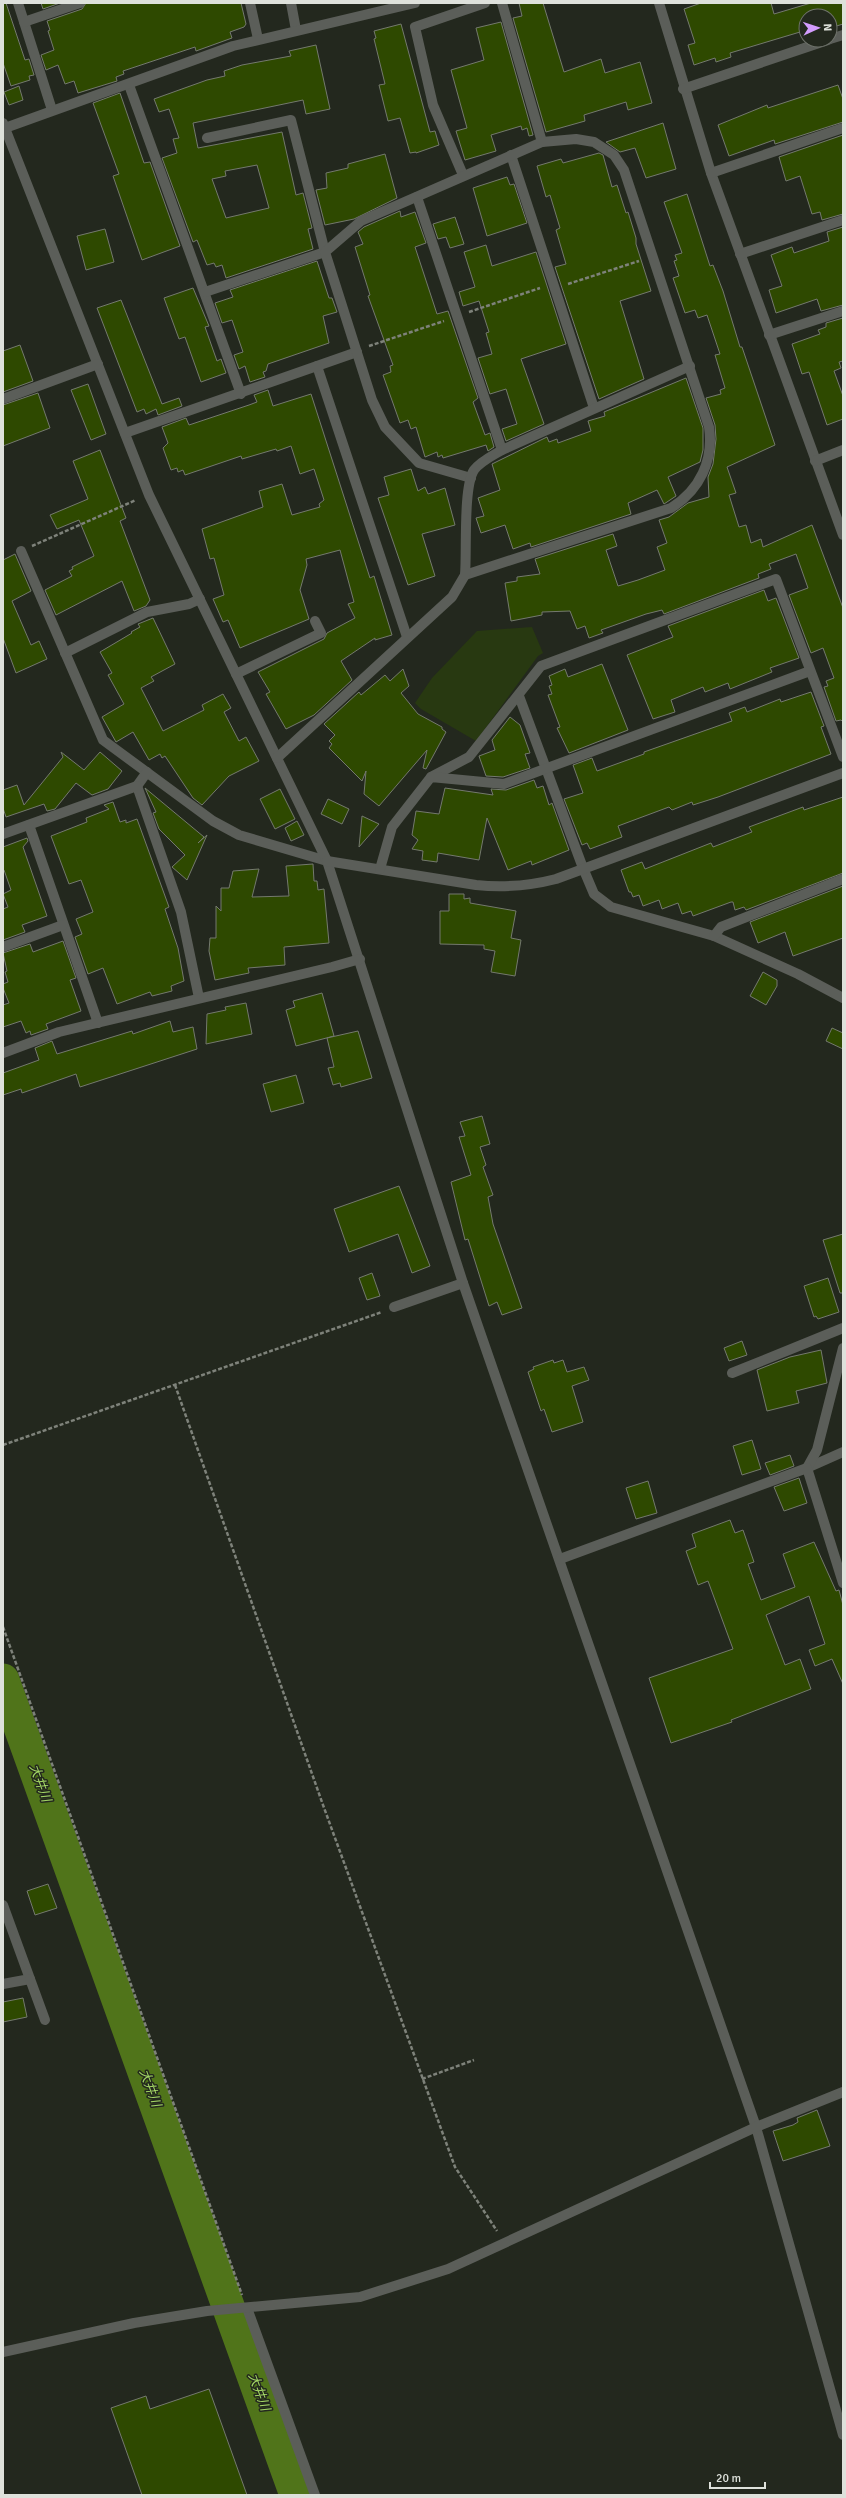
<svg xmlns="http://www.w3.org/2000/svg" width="846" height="2498" font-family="Signika,'Noto Sans JP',sans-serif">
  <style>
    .green { fill: #283911 }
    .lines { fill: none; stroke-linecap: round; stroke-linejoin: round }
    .river { stroke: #50741a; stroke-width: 33 }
    .building { fill: #2e4900; stroke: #74796e; fill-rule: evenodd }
    .path { stroke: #7e827a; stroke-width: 2.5; stroke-dasharray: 4 2; stroke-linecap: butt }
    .lane { stroke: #5b5e59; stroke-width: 10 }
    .street { stroke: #5b5e59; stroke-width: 10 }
    .labels { text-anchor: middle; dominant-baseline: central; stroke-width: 3; stroke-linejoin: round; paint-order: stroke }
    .water-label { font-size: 13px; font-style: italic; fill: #a3d665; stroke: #23281e }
  </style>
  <rect width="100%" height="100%" fill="#23281e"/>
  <path class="green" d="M532,627l11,26 -5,3 -62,85 -55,-32 -6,-6 17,-25 45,-47z"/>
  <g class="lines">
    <path class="river" d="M3,1680l293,815"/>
  </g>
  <g class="building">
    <path d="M3,3h3l19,57 4,-1 5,16 -5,1 1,4 -19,6 -8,-23z"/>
    <path d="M41,3h19l-17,6z"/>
    <path d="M86,3h155l5,21 -2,3 -14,5 2,6 -36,13 -1,-4 -72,24 1,3 -8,3 1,4 -39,12 -4,-12 -9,3 -7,-19 -12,5 -5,-15 13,-5 -6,-19 2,-1 -3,-9 35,-12z"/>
    <path d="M519,3h24l21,69 37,-13 4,14 35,-11 12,41 -24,7 -2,-8 -42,13 1,6 -39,11 -33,-114 9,-2z"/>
    <path d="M701,3h70l3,11 37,-11h32v21l-13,4v-12h-24v20l-4,1 -2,-5 -70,21 1,4 -15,5 -1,-4 -21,7 -6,-20 7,-2 -11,-34z"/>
    <path d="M501,22l32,113 -4,1 -2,-8 -5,2 -1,-4 -30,9 5,16 -31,9 -9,-29 11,-3 -16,-58 33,-10 -8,-32z"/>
    <path d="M401,24l29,108 5,-1 4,14 -23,8v-1l-6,1 -10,-35 -12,3 -9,-36 6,-1 -11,-45 2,-1 -2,-7z"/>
    <path d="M316,45l14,64 -24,5 -3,-14 -110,23 5,25 84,-16 14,63 7,-2 9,35 -4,1 5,20 -87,29 -4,-13 -6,2 -2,-4 -7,2 -10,-25 -4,2 -31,-84 15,-5 -4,-14 6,-1 -10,-29 -10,3 -5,-13 53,-19 18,-4 -1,-5 18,-6 49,-9 -2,-5zM257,165l12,43 -43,10 -14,-39 14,-3 -1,-5z"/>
    <path d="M838,85l5,14v23l-68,22 -1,-4 -45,16 -11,-31 49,-20 1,3z"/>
    <path d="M19,86l4,14 -14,5 -5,-13z"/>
    <path d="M120,93l24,70 6,-1 30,84 -38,14 -29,-84 6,-2 -26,-71z"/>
    <path d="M663,123l13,46 -30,9 -11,-30 -15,4 -14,-10z"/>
    <path d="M843,135v79l-21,6 -2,-8 -8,2 -12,-38 -14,5 -7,-24z"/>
    <path d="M599,153l4,2 9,32 5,-2 9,28 2,-1 8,26v6l15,47 -31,10 24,78 -45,20 -44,-132 11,-3 -10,-34 4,-2 -10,-33 -4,2 -9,-31 24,-7 2,4z"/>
    <path d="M385,154l12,44 -43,21 -29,6 -9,-35 11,-2 -1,-15 22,-5v-4z"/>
    <path d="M507,177l3,8 4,-1 13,39 -40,13 -14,-48z"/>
    <path d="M687,194l23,72 3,-1 10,26 17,56h2l33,98 -48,22 9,26 -7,2 10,32 7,-2 5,18 10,-4 2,8 49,-22 31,83v114l-2,-2 -5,1 -12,-34 4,-1 -2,-5 8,-3 -11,-30 -12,5 -22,-58 19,-7 -12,-34 -27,10 2,5 -13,5 1,4 -95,36 -2,-4 -16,4 -45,16 2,3 -14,5 -4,-12 -8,3 -7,-18 -28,1v3l-31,6 -6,-38 12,-2v-4l23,-3 -5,-15 78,-25 4,12 -11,4 12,36 20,-6 27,-10 -8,-23 10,-4 -8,-23 10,-3 19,-14 21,-6 -1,-20 5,-13 3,-25 -1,-14 -9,-27 15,-4 -1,-4 5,-2 -10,-33 5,-1 -13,-39 -9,3 -3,-8 -10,3 -12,-35 6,-2 -5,-15 3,-1 -2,-5 7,-2 -18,-51z"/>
    <path d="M400,211l1,6 14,-5 11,31 -11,4 22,67 11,-3 30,87 -5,4 12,33 5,-2 4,14 -6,4 -2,-6 -43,13 -1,-3 -4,2 -1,-5 -12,5 -9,-30 -5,2 -3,-9 -8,3 -17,-48 8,-3 -1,-6 3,-1 -25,-69 2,-1 -15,-48 8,-3 -5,-12 6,-5z"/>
    <path d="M455,217l9,27 -14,4 -4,-11 -8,2 -5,-15z"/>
    <path d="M843,227v78l-22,6 -4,-12 -41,14 -7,-23 13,-4 -11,-31 21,-8 2,6 35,-12 -2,-9z"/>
    <path d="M105,229l9,33 -28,8 -9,-34z"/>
    <path d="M486,245l6,21 44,-14 30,92 -45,15 23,65 -38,17 -4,-12 15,-5 -11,-35 -16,5 -12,-36 14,-4 -6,-21 3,-1 -10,-31 -16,5 -4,-14 16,-5 -11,-35z"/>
    <path d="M317,261l12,37h3l5,14 -14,4 6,27 -61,21 -2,7 -3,1 2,5 -15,5 -5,-16 -6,3 -5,-14 9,-3 -11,-32 -10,3 -7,-20 18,-6 -3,-7z"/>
    <path d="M193,288l16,38 -4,1 12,34 4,-2 5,14 -25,9 -16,-45 -6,2 -15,-41z"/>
    <path d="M121,300l41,104 17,-6 3,8 -24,9 -2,-6 -10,5 -2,-5 -7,3 -40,-104z"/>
    <path d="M843,318v43l-4,1 2,6 -7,3 9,25v23l-16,6 -18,-53 -7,2 -10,-30 28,-10 -2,-4 8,-3v-4z"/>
    <path d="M20,345l13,36 -30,11v-41z"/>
    <path d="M686,378l17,50v22l-3,12 -32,15 8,19 -12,8 -7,-14 -29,13 3,11 -100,33 -1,-4 -17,6 -8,-24 -24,8 -5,-15 8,-2 -6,-18 22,-8 -8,-26 55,-27 2,5 8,-3 1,4 33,-12 -3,-10 17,-5 -1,-4z"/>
    <path d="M88,384l18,50 -15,6 -20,-50z"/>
    <path d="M268,390l5,16 38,-12 59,184 4,-2 18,59 -17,5v-2l-34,23 11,19 -38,35 -28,14 -20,-35 4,-2 -12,-20 66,-33 3,-6 28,-15 -7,-14 6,-2 -14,-52 -34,9 1,6 -7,25 9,29 -69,29 -12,-28 -5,2 -10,-23 11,-4 -10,-37 -4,1 -8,-30 61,-22 -4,-16 23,-7 10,31 28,-8 -1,-3 5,-4 -10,-31 -14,5 -9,-28 -14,5 -1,-2 -34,10 -1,-3 -56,19 -2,-5 -5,2 -1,-4 -6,2 -8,-22 5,-5 -6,-16 24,-9 3,7 60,-20 8,-3 -3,-7z"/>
    <path d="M38,393l12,35 -47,18v-41z"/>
    <path d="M100,450l26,68 -6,3 30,79 -4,6 -12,5 -12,-30 -66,34 -11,-25 27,-14 -3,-5 4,-2 -1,-2 22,-11 -15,-36 -22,9 -7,-14 38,-16 -15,-38z"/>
    <path d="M411,469l7,22 7,-4 3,7 17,-6 10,37 -33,9 13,42 -27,9 -30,-87 11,-3 -5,-18z"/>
    <path d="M15,554l16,37 -19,10 19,44 8,-4 8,18 -31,14 -13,-35v-78z"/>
    <path d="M764,590l4,11 8,-3 23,60 -29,10 2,4 -42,17 -2,-6 -23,9 -2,-5 -32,13 4,12 -22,7 -26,-64 46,-18 -5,-11z"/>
    <path d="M153,618l22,46 -24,13 3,4 -13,7 22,43 41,-21 -2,-5 21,-11 8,14 -7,4 15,29 7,-4 13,24 -30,15 -27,29 -9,-7 -28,-42 -3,2 -2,-4 -11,6 -16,-28 -17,10 -14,-25 22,-13 -16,-29 4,-2 -12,-21 32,-19 -1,-1 9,-5 -2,-3z"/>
    <path d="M602,664l26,66 -59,23 -12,-25 3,-1 -12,-32 4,-1 -3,-8 3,-1 -3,-9 16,-7 3,8z"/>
    <path d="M403,669l6,17 -8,7 17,21 24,13v2l4,3 -20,37 -3,-1 4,-18 -48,56 -15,-12 2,-23 -4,10 -33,-33 3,-4 -3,-3 6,-6 -11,-11 35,-32 2,3 24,-20 5,6z"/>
    <path d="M811,692l13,34 -3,1 10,27 -113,43 -25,8 -1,-3 -20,8 -3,-3 -51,19 4,11 -32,12 -3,-6 -5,2 -18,-46 19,-6 -10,-28 19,-7 5,13 47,-17v-2l88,-31 -3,-8 16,-6 2,5 33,-13 1,3z"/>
    <path d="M510,717l10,8 10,28 -5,1 5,14 -27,9 -17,-1 -7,-20 16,-6 -3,-10z"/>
    <path d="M61,752l23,18 16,-18 22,19 -14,18 -16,6 -16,-12 -21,26 -8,2 -3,-7 -38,13 -3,-9v-18l14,-5 7,20 39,-48z"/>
    <path d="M534,780l3,8 6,-2 6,19 3,-2 17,47 -37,15 -1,-4 -23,9 -21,-52 -8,42 -41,-7 -1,9 -15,-2 1,-9 -11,-2 6,-9 -6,-5 4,-24 23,3 6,-26 48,7 -2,-6 15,1z"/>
    <path d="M145,788l59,49 -6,6 9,-8 -20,45 -15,-13 13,-12 -26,-26 -6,-16 3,-1z"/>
    <path d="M280,789l15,30 -20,10 -15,-30z"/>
    <path d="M843,797v76l-97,37 -2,-3 -9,3 -2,-8h-2l-38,14 -2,-5 -9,3 -4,-11 -16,6 -3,-9 -16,6 -4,-11 -6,2 -2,-5h-2l-8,-22 21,-8 3,7 66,-26 2,4 39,-15 -3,-5 54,-20 1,3z"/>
    <path d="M328,799l21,10 -7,15 -21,-10z"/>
    <path d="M113,802l7,20 6,-2v3l11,-4 32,88 -4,2 13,39 6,33 -13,5 1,5 -20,5 -2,-4 -33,12 -14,-36 -15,6 -13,-37 7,-3 -6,-15 17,-7 -12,-32 -12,4 -18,-48 36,-14 -1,-4 23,-9 -5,-4z"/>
    <path d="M362,816l17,8 -20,23z"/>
    <path d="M297,821l7,14 -13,6 -6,-13z"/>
    <path d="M27,838l1,3 -5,6 24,69 -25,9 3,7 -22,8v-31l5,-2 -5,-13 8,-4 -7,-20 -1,1v-24z"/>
    <path d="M313,864l1,17h3l1,9 6,-1 5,54 -45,4 1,18 -37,3 1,5 -34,7 -6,-29 1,-13h6v-32l5,5v-23h8l4,-17 26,-2 -7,28 37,-1 -3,-30z"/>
    <path d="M843,886v52l-50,18 -8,-24 -27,11 -8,-21z"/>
    <path d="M449,894h15v5l6,-1v5l46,8 -5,27 10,2 -6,36 -24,-4 4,-21 -11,-2v-4l-44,-1v-33h9z"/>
    <path d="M63,941l13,37 -6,2 11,31 -35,13 2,5 -17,6 -1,-4 -4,2 -5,-12 -18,6v-22l6,-2 -6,-15v-4l5,-2 -3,-10 2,-1 -4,-18 27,-9 3,8z"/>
    <path d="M763,972l14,8v6l-11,19 -16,-9z"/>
    <path d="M322,993l12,43 -38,10 -10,-36 9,-3 -2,-6z"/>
    <path d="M246,1003l6,31 -46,10 1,-30 19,-4 -1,-3z"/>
    <path d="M170,1021l3,11 20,-5 4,22 -117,38 -4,-13 -54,19 -1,-4 -18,6v-22l36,-13 -4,-12 17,-7 5,13 75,-23 1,3z"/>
    <path d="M832,1028l11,5v16l-17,-8z"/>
    <path d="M358,1031l14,47 -31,9 -1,-4 -7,2 -5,-17 6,-1 -7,-29z"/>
    <path d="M296,1075l8,28 -33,9 -8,-28z"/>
    <path d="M482,1116l8,28 -10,3 6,18 -3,2 10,28 -5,2 5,27 29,84 -20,7 -5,-13 -8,4 -21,-67 -3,1 -14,-58 20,-7 -12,-38 6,-1 -5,-14z"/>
    <path d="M399,1186l31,80 -18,7 -14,-39 -49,18 -15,-43z"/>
    <path d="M843,1234v59h-3l-17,-53z"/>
    <path d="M372,1273l8,23 -13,4 -8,-22z"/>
    <path d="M828,1278l11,34 -21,7 -2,-3 -2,1 -10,-31z"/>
    <path d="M742,1341l5,14 -18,6 -5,-13z"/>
    <path d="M821,1350l6,33 -31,8 3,12 -32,8 -10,-41 33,-13z"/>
    <path d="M553,1360l1,3 9,-3 4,12 17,-5 5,13 -17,6 11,36 -31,10 -8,-23 -3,2 -13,-39 6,-3 -1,-2z"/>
    <path d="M752,1440l9,29 -19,6 -9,-29z"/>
    <path d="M790,1455l4,11 -24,9 -5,-12z"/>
    <path d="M799,1478l8,25 -23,8 -10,-24z"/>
    <path d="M648,1481l9,32 -21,6 -10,-31z"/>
    <path d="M730,1520l5,13 8,-3 11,32 -6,2 13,36 34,-13 -12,-33 31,-12 22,49 3,-1 4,15v79l-11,-25 -17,7 -6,-16 16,-6 -16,-48 -43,19 19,50 15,-6 11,30 -80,31 1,2 -61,21 -22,-65 84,-29 -25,-68 -10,4 -12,-34 10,-4 -4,-13z"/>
    <path d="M48,1884l9,24 -22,7 -8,-24z"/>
    <path d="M23,1998l4,19 -24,5v-20z"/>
    <path d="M817,2110l13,36 -47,15 -10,-30 20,-6 5,-3 -1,-4z"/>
    <path d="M209,2389l38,106h-105l-31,-87 35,-12 4,13z"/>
  </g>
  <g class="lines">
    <g class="path">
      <path d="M568,284l71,-23"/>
      <path d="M469,312l71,-24"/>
      <path d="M369,346l75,-25"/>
      <path d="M32,546l104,-46"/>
      <path d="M175,1385l148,420 132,362 42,64"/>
      <path d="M3,1445l379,-133"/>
      <path d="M3,1627l239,668"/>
      <path d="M422,2079l52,-19"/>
    </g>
    <g class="lane">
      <path d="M21,551l82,189 110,81 26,14 88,26"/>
      <path d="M65,653l82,-41 42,-8 11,-5"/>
      <path d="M236,674l85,-41 -6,-12"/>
      <path d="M137,786l10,-14"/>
      <path d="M394,1307l69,-24"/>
      <path d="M807,1468l36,-16"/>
    </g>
    <g class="street">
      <path d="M18,3l34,107"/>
      <path d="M250,3l8,36"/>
      <path d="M291,3l5,27"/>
      <path d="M502,3l40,139"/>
      <path d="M659,3l52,170 132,362"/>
      <path d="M24,22l56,-19"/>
      <path d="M830,39l13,-4"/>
      <path d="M129,85l112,309"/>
      <path d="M683,89l145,-49"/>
      <path d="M3,123l146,372 178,366 136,422 293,844 87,308"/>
      <path d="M5,128l228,-82 182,-43"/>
      <path d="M511,155l83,253"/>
      <path d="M711,173l132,-45"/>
      <path d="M463,175l-30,-70 -18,-78 70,-24"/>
      <path d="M417,197l85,253"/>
      <path d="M740,254l103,-34"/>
      <path d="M205,292l120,-40 -34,-132 -84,18"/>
      <path d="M769,335l74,-24"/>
      <path d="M317,366l90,271"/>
      <path d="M3,399l95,-35"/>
      <path d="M125,433l232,-81"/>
      <path d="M815,461l28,-11"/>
      <path d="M465,575l206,-67c29,-18 43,-48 38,-81l-85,-257 -10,-15 -20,-13 -18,-3 -34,3 -181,79 -36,31 47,148 13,27 34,36 52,15"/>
      <path d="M519,696l64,172 11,26 17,13 103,29 84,38 45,24"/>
      <path d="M277,758l175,-161 13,-22c2,-23 -2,-88 9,-105 7,-9 18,-14 28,-20l188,-84"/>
      <path d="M431,777l38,-20 72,-91 235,-87 67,178"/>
      <path d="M29,825l69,198"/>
      <path d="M3,834l134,-48 44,126 18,86"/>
      <path d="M327,861l149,24c29,3 53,1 80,-6l287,-106"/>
      <path d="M380,869l12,-42 39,-50 73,7 306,-113"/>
      <path d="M714,936l7,-9 122,-48"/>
      <path d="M3,947l60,-22"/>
      <path d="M3,1053l56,-21 273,-65 28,-8"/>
      <path d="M732,1373l111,-45"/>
      <path d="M807,1468l10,-18 26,-102"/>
      <path d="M560,1559l247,-91 36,115"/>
      <path d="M3,1905l27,74 -27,5"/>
      <path d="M30,1979l15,41"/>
      <path d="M247,2308l68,187"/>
      <path d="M3,2352l131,-29 73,-12 153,-14 88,-28 308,-142 87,-35"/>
    </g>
  </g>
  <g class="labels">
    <g class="water-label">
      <text transform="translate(40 1783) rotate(70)">大井川</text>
      <text transform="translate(150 2088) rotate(70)">大井川</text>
      <text transform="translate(259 2392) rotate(70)">大井川</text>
    </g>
  </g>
  <rect width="846" height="2498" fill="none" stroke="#dee1db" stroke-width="8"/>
  <g transform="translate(818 28) rotate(87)"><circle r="19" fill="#23281e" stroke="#6e726a"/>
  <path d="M0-3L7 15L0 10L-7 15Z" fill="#d39cfd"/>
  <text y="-6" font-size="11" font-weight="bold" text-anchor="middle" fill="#dee1db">N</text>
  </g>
  <path d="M710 2482v6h55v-6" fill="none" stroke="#dee1db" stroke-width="2"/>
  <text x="716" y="2482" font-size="12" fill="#dee1db" stroke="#23281e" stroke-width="3" paint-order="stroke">20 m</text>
</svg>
